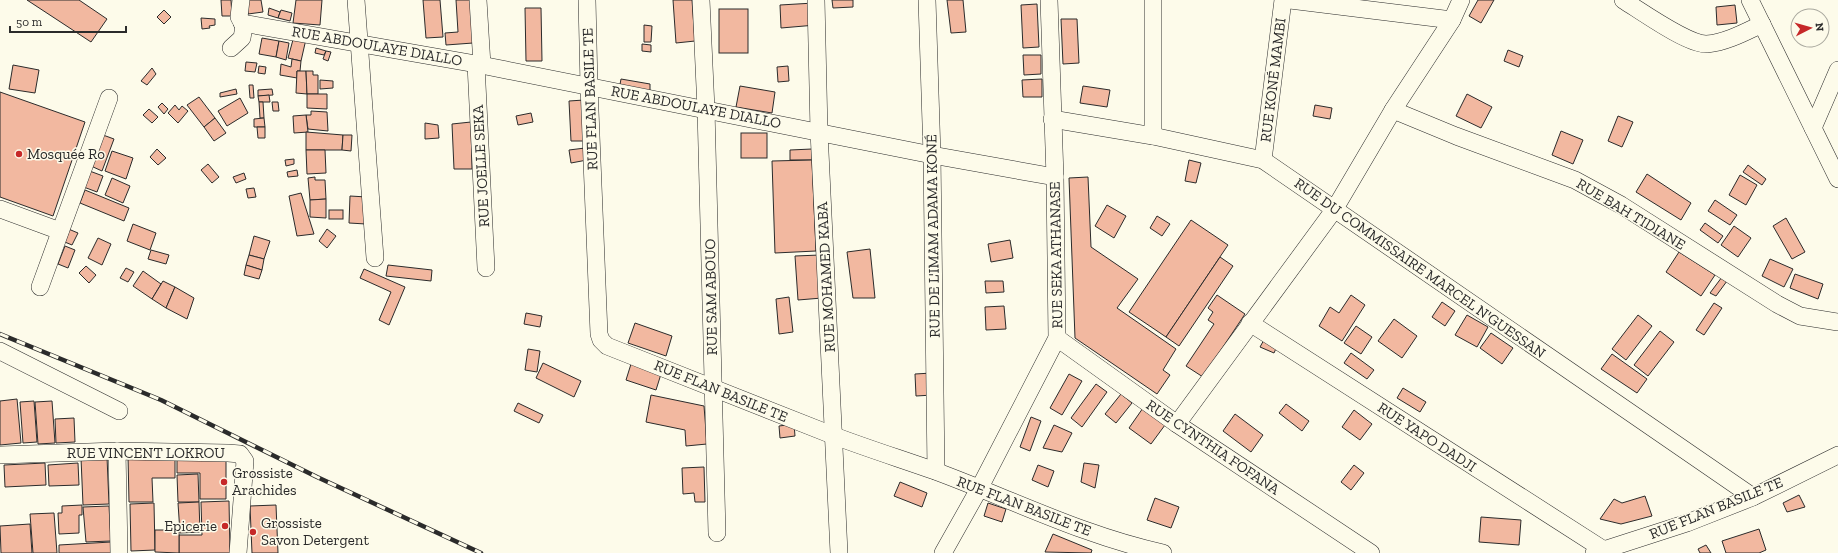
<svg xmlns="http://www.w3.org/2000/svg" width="1838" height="553" font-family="'Zilla Slab',serif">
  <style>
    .building { fill: #f2b8a0; stroke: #2b2b2b }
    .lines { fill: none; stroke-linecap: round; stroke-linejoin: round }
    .minor-casing { stroke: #2b2b2b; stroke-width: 18 }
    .minor { stroke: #fdfbea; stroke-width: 17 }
    .rail-casing { stroke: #2b2b2b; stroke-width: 4.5 }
    .rail { stroke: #fdfbea; stroke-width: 3; stroke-dasharray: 9; stroke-linecap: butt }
    .poi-dot { fill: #c62828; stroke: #fdfbea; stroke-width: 1.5 }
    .labels { text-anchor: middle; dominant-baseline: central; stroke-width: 3; stroke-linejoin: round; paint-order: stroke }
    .street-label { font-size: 15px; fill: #2b2b2b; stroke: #fdfbea }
    .poi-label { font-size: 15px; fill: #2b2b2b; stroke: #fdfbea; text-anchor: start }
  </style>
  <rect width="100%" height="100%" fill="#fdfbea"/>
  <g class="building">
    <path d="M27,0h52l28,19 -16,23z"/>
    <path d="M221,0h10l1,16h-10z"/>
    <path d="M246,0h15l2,12 -15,2z"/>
    <path d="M296,0h26l-2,25 -27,-2z"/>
    <path d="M423,0h17l3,37 -17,1z"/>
    <path d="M456,0h14l3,43 -27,2 -1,-12 13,-1z"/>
    <path d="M673,0h19l3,41 -19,2z"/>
    <path d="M832,0h21v7l-20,1z"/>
    <path d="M947,0h16l3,32 -15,1z"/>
    <path d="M1478,0h16l-13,23 -12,-7z"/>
    <path d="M814,3l2,22 -35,3 -1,-23z"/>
    <path d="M1037,4l2,43 -16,1 -2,-43z"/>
    <path d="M1735,5l2,18 -20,2 -1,-18z"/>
    <path d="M269,8l11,4 -2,6 -10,-3z"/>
    <path d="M525,8h16l1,53h-16z"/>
    <rect x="719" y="9" width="29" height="44"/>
    <path d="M164,10l7,7 -7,7 -7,-7z"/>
    <path d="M281,10l11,3 -2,8 -12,-3z"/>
    <path d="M201,18l14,1v6l-6,1 1,2 -8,1z"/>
    <path d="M1061,19h16l2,44 -16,1z"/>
    <path d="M644,25l8,1 -1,16h-7z"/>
    <path d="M294,36l12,3 -5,22 -13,-3z"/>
    <path d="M262,38l17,3 -3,16 -17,-3z"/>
    <path d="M279,41l10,2 -3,17 -10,-3z"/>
    <path d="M642,44l9,1v7l-9,-1z"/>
    <path d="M316,48l10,3 -2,4 -9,-2z"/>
    <path d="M1508,50l15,6 -4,11 -15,-6z"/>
    <path d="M326,51l5,1 -3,9 -5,-2z"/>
    <path d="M1023,55h18v19l-17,1z"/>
    <path d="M292,59l9,2 -1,10h-3v7l-17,-3 1,-11 10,3z"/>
    <path d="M246,62l11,1 -2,9 -10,-1z"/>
    <path d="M13,65l26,5 -4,23 -26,-4z"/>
    <path d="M259,66l7,1 -1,7 -7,-1z"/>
    <path d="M788,66l1,15 -11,1 -1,-15z"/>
    <path d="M152,68l4,6 -9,11 -6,-4z"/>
    <path d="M297,71h9l1,23 -11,-1z"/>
    <path d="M306,71h7v4h5v19h-11z"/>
    <path d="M621,79l29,5v11l-31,-5z"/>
    <path d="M1042,79v18h-19l-1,-17z"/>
    <path d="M320,80l13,1v7l-13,1z"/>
    <path d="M249,85h4l1,13h-4z"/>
    <path d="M740,86l35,6 -3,21 -36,-6z"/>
    <path d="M1083,86l27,4 -3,17 -27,-4z"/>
    <path d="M236,89l1,5 -17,3v-4z"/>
    <path d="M272,89l1,6 -15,1v-6z"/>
    <path d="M0,92l85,30 -32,94 -53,-19z"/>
    <path d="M307,94h20v15l-20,-1z"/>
    <path d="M1467,94l25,13 -11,21 -25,-12z"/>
    <path d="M269,95l1,7h-11l-1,-6z"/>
    <path d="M199,97l16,21 -11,9 -17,-22z"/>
    <path d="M240,98l8,15 -21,13 -9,-15z"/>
    <path d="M584,100l3,41h-16l-2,-40z"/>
    <path d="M259,102h4l1,16h-4z"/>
    <path d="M272,102h6l1,9h-6z"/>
    <path d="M162,103l6,6 -4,5 -6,-7z"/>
    <path d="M175,105l4,5 3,-4 6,5 -10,12 -10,-10z"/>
    <path d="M1315,105l17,3 -2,11 -17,-3z"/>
    <path d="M149,109l9,8 -6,6 -9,-8z"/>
    <path d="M311,111l16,1 1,19 -20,-2 -2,-14h5z"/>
    <path d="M531,113l2,9 -15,3 -2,-9z"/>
    <path d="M306,115l2,17 -14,1 -1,-17z"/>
    <path d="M1618,116l15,6 -11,25 -14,-6z"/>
    <path d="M215,118l11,15 -12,8 -10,-14z"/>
    <path d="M264,118l1,9h-11v-8z"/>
    <path d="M471,122l1,47h-18l-2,-45z"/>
    <path d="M425,123l13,2 1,13 -14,1z"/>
    <path d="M257,127h8v11h-7z"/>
    <path d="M1561,131l22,9 -10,24 -21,-9z"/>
    <path d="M306,132l37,3 -1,15h-36z"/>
    <rect x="741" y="133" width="26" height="25"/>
    <path d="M103,135l11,4 -12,32 -11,-5z"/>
    <path d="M343,135h9l-1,16 -9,-1z"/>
    <path d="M585,148l2,12 -16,3 -2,-13z"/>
    <path d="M157,149l9,9 -8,7 -8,-8z"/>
    <path d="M812,149v11h-22v-10z"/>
    <path d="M306,150h19l1,23 -19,1z"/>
    <path d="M112,151l21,7 -7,21 -21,-8z"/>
    <path d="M294,159v5l-8,2 -1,-6z"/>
    <path d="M812,160l4,91 -41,2 -3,-92z"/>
    <path d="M1189,160l12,3 -5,20 -11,-2z"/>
    <path d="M208,164l11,13 -7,6 -11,-13z"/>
    <path d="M1748,165l18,14 -4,6 -19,-13z"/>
    <path d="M87,170l16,6 -6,16 -16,-6z"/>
    <path d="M297,170l1,6 -10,1 -1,-5z"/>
    <path d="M244,173l2,6 -10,4 -3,-6z"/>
    <path d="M1647,174l44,29 -10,17 -45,-28z"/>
    <path d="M1740,175l17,10 -11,20 -17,-10z"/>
    <path d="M315,177v3h10l1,19 -16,1 -2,-22z"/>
    <path d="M1088,177l3,70 47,32 -21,29 59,41 -13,21 7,5 -13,19 -82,-56 -6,-160z"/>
    <path d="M112,178l18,8 -7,17 -18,-8z"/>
    <path d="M254,188l2,9 -8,1 -2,-9z"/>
    <path d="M85,190l44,18 -5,13 -44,-18z"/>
    <path d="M301,193l13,41 -17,2 -8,-40z"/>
    <path d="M350,196l17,1 -1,27 -17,-1z"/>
    <path d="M326,199v19l-16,-1v-17z"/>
    <path d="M1715,200l22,15 -7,10 -22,-14z"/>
    <path d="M1107,205l19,11 -12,22 -19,-12z"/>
    <rect x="329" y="210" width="14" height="9"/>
    <path d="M1157,216l13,8 -8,12 -12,-8z"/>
    <path d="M1786,218l19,34 -13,7 -19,-33z"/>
    <path d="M1191,220l37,25 -62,92 -37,-25z"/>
    <path d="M1705,223l18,13 -5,7 -18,-13z"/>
    <path d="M133,224l23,9 -6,17 -23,-9z"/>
    <path d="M1734,226l17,12 -13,19 -17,-12z"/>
    <path d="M66,228l12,5 -6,12 -12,-5z"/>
    <path d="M327,229l9,7 -9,12 -8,-7z"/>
    <path d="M254,236l16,5 -6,18 -15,-4z"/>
    <path d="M98,238l13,6 -9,21 -14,-7z"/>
    <path d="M1010,240l3,18 -22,4 -3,-18z"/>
    <path d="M65,246l10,4 -7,18 -10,-4z"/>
    <path d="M870,249l5,49h-22l-6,-46z"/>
    <path d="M151,250l18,5 -3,9 -18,-5z"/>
    <path d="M1679,252l36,23 -14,21 -35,-24z"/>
    <path d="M249,255l15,4 -2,11 -16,-5z"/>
    <path d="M820,255l2,43 -24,2 -3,-44z"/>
    <path d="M1220,257l13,9 -54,80 -13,-9z"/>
    <path d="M1770,259l23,10 -9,18 -22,-11z"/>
    <path d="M246,265l16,5 -3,9 -15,-4z"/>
    <path d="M388,265l44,5 -1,11 -45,-5z"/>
    <path d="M86,266l10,9 -7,8 -10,-10z"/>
    <path d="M126,268l8,4 -6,10 -8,-4z"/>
    <path d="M364,269l41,18 -16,38 -10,-5 12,-28 -31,-14z"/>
    <path d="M143,271l18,13 -9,15 -19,-13z"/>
    <path d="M1795,274l28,10 -5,15 -28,-11z"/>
    <path d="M1722,277l5,4 -11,15 -6,-3z"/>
    <path d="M163,281l12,6 -9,21 -14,-9z"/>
    <path d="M985,281h18l1,11 -18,1z"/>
    <path d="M175,287l19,11 -7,21 -21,-11z"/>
    <path d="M1217,295l28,19 -42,63 -17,-11 28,-42 -6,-4 5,-8 -5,-4z"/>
    <path d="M1351,295l14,10 -23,36 -23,-15 11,-19 9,6z"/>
    <path d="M789,297l4,35 -14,2 -3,-35z"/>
    <path d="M1442,302l13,9 -10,15 -13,-9z"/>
    <path d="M1714,303l8,5 -18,27 -8,-5z"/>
    <path d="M1004,306l2,23 -20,1 -1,-23z"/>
    <path d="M526,313l16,3 -2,11 -16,-3z"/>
    <path d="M1467,315l21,12 -11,20 -22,-12z"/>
    <path d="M1638,315l14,11 -26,34 -14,-11z"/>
    <path d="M1394,319l23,17 -15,22 -24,-17z"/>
    <path d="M635,323l37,13 -6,20 -38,-13z"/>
    <path d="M1356,326l16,11 -11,17 -17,-11z"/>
    <path d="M1660,331l14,11 -26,34 -14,-11z"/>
    <path d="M1491,333l22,15 -11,16 -22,-16z"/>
    <path d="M1265,338l13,6 -4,9 -14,-6z"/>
    <path d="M528,349l12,2 -3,21 -12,-2z"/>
    <path d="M1351,353l23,17 -7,9 -23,-16z"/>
    <path d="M1612,354l35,25 -10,14 -36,-24z"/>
    <path d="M543,363l38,18 -7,16 -38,-19z"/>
    <path d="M631,364l30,10 -5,16 -30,-10z"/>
    <path d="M932,373l1,22 -17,1 -1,-22z"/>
    <path d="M1069,374l13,7 -20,34 -12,-7z"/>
    <path d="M1096,384l11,8 -25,35 -11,-9z"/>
    <path d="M1403,388l23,14 -6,10 -23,-14z"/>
    <path d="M1121,394l11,9 -16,20 -11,-9z"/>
    <path d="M651,395l53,11 3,38 -21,2 -1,-16 -39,-8z"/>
    <path d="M17,399l4,44 -21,2v-44z"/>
    <path d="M34,401l3,41 -14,1 -3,-41z"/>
    <path d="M52,401l3,42 -17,1 -3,-42z"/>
    <path d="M518,403l25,12 -4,8 -25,-12z"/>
    <path d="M1286,404l23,17 -7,10 -23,-18z"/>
    <path d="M1143,408l22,17 -14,19 -22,-16z"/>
    <path d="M1354,410l18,14 -12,16 -18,-13z"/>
    <path d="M1235,414l28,21 -12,17 -28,-21z"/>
    <path d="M1031,417l10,4 -11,30 -10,-4z"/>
    <path d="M74,418l1,24 -19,1 -1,-24z"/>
    <path d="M794,424l1,12 -15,2 -1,-12z"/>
    <path d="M1054,425l18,8 -10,19 -19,-4z"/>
    <path d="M175,455v23h-23l1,24h-24l-1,-46z"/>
    <path d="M177,455h49v44h-26v-26h-23z"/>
    <path d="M107,457l2,47 -26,1 -2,-47z"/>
    <path d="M45,463l1,22 -41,2 -1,-22z"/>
    <path d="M78,463l1,22 -30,1 -1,-21z"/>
    <path d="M1084,463l15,2 -4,23 -14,-6z"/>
    <path d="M1038,465l16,6 -6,16 -16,-7z"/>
    <path d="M1354,465l10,8 -13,17 -10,-8z"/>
    <path d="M704,467l1,35h-10l-1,-9 -11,1 -1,-26z"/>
    <path d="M198,474l1,28h-21l-1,-27z"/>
    <path d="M900,482l27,11 -5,14 -28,-11z"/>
    <path d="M1799,495l6,12 -18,5 -4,-9z"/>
    <path d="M1645,496l7,20 -31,8 -21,-5 14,-20 8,4z"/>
    <path d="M1155,498l24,9 -8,21 -24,-8z"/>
    <path d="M229,501l1,52h-51v-18h23l-1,-33z"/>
    <path d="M199,502l1,30 -20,1 -2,-30z"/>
    <path d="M154,503l1,47 -24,1 -1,-47z"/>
    <path d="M988,503l18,6 -4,13 -18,-6z"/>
    <path d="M82,505v10h-3v18l-20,1 -1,-21h4v-7z"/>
    <path d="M276,505l2,48h-26l-2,-47z"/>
    <path d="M109,506l2,35 -25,1 -3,-35z"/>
    <path d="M54,513l3,40h-24l-3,-39z"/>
    <path d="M1481,517l40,3 -2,25 -40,-3z"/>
    <path d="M30,524l2,29h-31l-1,-27z"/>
    <path d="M1759,529l7,21 -7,3h-33l-4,-12z"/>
    <path d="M155,530h24v23l-24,-1z"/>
    <path d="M1053,534l39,16 -1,3 -46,-1z"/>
    <path d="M111,542v11h-52v-8z"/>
    <path d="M1706,545l5,8h-11l-2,-4z"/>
  </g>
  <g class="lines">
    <defs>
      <g id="minor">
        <path d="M356,0l19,258"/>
        <path d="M478,0l4,65"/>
        <path d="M587,0l2,86 10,248 2,6 6,6c75,30 150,60 225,89 34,13 69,24 103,36 76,28 149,65 228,82"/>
        <path d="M701,0l5,109 11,424"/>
        <path d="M816,0l3,131 20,422"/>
        <path d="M927,0l5,155 4,316"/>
        <path d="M1153,0v136"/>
        <path d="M1290,0l162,20"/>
        <path d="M1623,0c18,11 65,45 84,44 20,-2 38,-12 55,-20"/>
        <path d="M1750,0l88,179"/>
        <path d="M242,23l234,41 456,91 123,22"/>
        <path d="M231,48l11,-10 2,-12 -5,-9 2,-17"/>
        <path d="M476,64l10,204"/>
        <path d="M1393,110l63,26 119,44 46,25 156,99 23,12 38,6"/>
        <path d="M1052,119l101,17 110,24 490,337"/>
        <path d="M1813,128l25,-58"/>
        <path d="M1263,160l20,-160"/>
        <path d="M0,209l60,22"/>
        <path d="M40,287l69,-189"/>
        <path d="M1250,323l354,227"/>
        <path d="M1057,338l120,86 194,129"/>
        <path d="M0,351l119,60"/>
        <path d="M1177,424l157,-214 59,-100 59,-90 9,-20"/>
        <path d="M117,451l2,102"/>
        <path d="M0,455l117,-4 111,2 12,1 5,7 -7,92"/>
        <path d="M943,553l36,-64 78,-151 -2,-161 -6,-177"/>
        <path d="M1594,553l93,-30 66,-26 85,-42"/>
      </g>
    </defs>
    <use href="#minor" class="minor-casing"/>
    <use href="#minor" class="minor"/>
    <defs>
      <path id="rail" d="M0,334l161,66 156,77 164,76"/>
    </defs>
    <use href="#rail" class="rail-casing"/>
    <use href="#rail" class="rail"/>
  </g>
  <g class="poi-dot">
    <circle cx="19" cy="154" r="4"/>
    <circle cx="224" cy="482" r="4"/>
    <circle cx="225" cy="526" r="4"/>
    <circle cx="253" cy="532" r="4"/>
  </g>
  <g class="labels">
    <g class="street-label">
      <text transform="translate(377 46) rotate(10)">RUE ABDOULAYE DIALLO</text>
      <text transform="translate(1273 80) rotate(-83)">RUE KONÉ MAMBI</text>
      <text transform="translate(590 99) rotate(-92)">RUE FLAN BASILE TE</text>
      <text transform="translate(696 107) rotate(11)">RUE ABDOULAYE DIALLO</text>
      <text transform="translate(481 166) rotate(-93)">RUE JOELLE SEKA</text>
      <text transform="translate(1631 214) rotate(31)">RUE BAH TIDIANE</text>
      <text transform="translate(933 236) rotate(-91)">RUE DE L'IMAM ADAMA KONÉ</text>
      <text transform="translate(1056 255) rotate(-91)">RUE SEKA ATHANASE</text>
      <text transform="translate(1420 268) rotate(35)">RUE DU COMMISSAIRE MARCEL N'GUESSAN</text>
      <text transform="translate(826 277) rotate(-93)">RUE MOHAMED KABA</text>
      <text transform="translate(711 297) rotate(-91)">RUE SAM ABOUO</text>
      <text transform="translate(721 391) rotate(22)">RUE FLAN BASILE TE</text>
      <text transform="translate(1427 437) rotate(33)">RUE YAPO DADJI</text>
      <text transform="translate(1213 447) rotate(34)">RUE CYNTHIA FOFANA</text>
      <text x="146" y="453">RUE VINCENT LOKROU</text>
      <text transform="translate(1024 506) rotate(21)">RUE FLAN BASILE TE</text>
      <text transform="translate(1716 508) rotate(-22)">RUE FLAN BASILE TE</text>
    </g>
    <g class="poi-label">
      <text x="27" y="154">Mosquée Ro</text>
      <text x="232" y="473">Grossiste<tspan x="232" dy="17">Arachides</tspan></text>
      <text x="261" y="523">Grossiste<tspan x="261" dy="17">Savon Detergent</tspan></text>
      <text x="217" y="526" text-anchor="end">Epicerie</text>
    </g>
  </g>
  <g transform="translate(1810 28) rotate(84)"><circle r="19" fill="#fdfbea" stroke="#a9a89e"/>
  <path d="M0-3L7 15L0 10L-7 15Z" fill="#c62828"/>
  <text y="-6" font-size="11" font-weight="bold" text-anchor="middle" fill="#2b2b2b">N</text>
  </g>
  <path d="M10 26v6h116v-6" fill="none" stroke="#2b2b2b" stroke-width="2"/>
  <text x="16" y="26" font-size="12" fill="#2b2b2b" stroke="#fdfbea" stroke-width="3" paint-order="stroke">50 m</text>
</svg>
